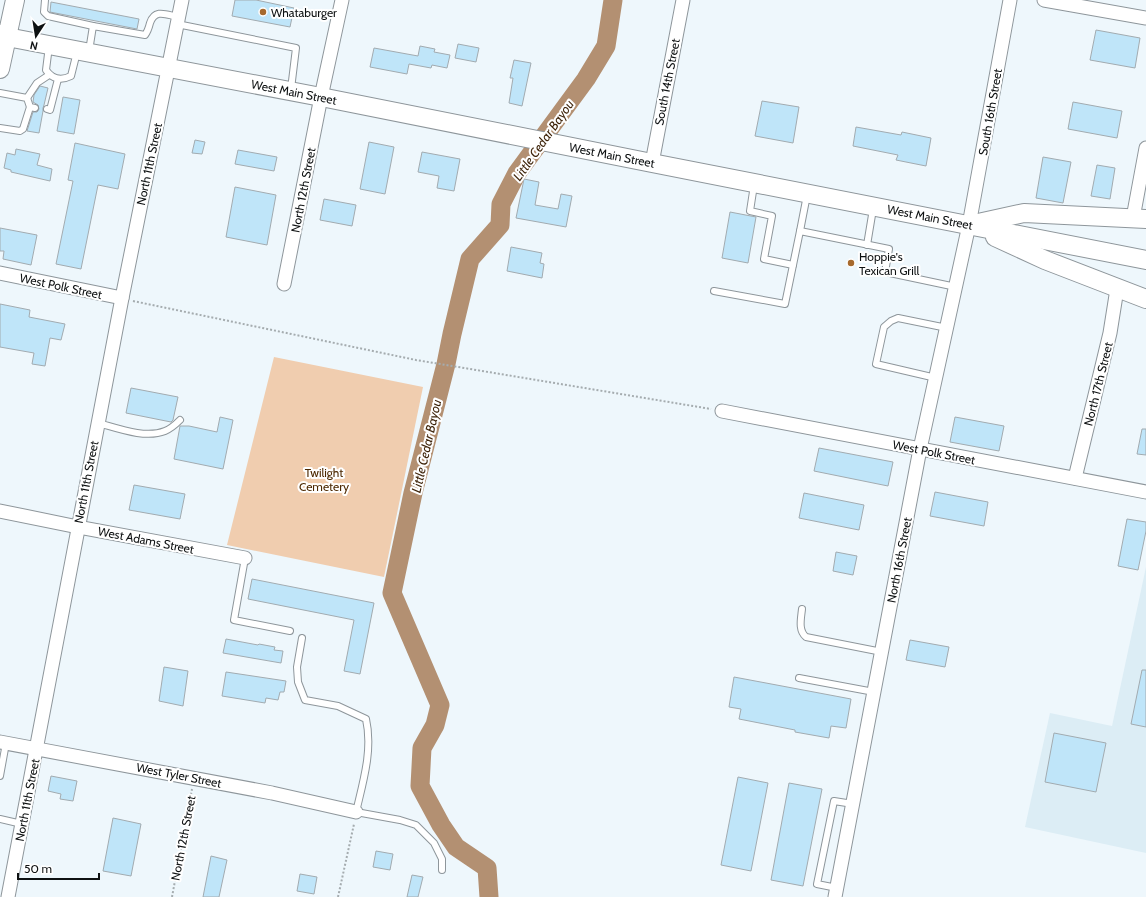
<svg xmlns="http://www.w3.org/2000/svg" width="1146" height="897" font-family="Cabin,sans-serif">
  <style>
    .built { fill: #dcedf5 }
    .green { fill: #f0cdaf }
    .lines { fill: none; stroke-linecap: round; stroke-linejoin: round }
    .river { stroke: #b39072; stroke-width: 19 }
    .building { fill: #bfe5f9; stroke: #a2abb0 }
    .service-casing { stroke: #8e969b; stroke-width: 8 }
    .minor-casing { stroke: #8e969b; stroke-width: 15 }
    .secondary-casing { stroke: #8e969b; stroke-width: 20 }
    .path { stroke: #a5acaf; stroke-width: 2; stroke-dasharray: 2 2; stroke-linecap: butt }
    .service { stroke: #fff; stroke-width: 6 }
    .minor { stroke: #fff; stroke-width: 13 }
    .secondary { stroke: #fff; stroke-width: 18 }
    .poi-dot { fill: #a6692d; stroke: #fff; stroke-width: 1.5 }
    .labels { text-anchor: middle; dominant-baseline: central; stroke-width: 4; stroke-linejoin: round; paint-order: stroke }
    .poi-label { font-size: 12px; fill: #0e1112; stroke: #fff; text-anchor: start }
    .street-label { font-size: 12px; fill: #0e1112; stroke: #fff }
    .park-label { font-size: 12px; fill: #4c2801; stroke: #fff }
    .water-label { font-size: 13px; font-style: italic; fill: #3f250b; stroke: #fff }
  </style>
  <rect width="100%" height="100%" fill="#eef7fc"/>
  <path class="built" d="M1146,567v286l-121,-26 25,-114 62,13z"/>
  <path class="green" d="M274,357l149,30 -39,190 -157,-32z"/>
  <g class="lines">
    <path class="river" d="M489,897l-2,-29 -31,-21 -15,-22 -21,-39 2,-38 13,-23 5,-20 -48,-112 21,-100 33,-129 6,-30 18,-75 30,-34 1,-21 16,-31 69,-94 20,-33 7,-46"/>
  </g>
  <g class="building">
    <path d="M235,0h21l38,8 -4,19 -58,-11z"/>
    <path d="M51,2l88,17 -2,10 -87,-17z"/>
    <path d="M1096,30l44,8 -5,30 -45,-8z"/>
    <path d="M458,44l21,4 -3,14 -21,-4z"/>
    <path d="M420,46l15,3 -1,3 16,3 -3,13 -15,-3 -1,3 -22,-4 -2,10 -37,-7 4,-19 44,8z"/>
    <path d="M514,60l17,3 -9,43 -13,-3 4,-25h-3z"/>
    <path d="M40,86l8,2 -4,17 -1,3v3l-4,22 -12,-2 6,-19h4l2,-3 -1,-4 -5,-3 1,-7z"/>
    <path d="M63,97l17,3 -6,34 -17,-3z"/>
    <path d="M762,101l37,6 -6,36 -38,-7z"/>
    <path d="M1073,102l49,9 -5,27 -49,-9z"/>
    <path d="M856,127l45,8 1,-3 29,6 -5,28 -30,-6 2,-5 -45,-9z"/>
    <path d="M195,140l10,2 -3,12 -10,-1z"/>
    <path d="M369,142l25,5 -9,47 -25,-5z"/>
    <path d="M75,143l50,11 -7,35 -20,-4 -17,84 -25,-5 17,-83 -5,-1z"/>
    <path d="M16,149l24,5 -3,11 15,4 -2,12 -39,-9v-2l-7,-2 3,-15 8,2z"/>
    <path d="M238,150l39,7 -3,14 -39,-7z"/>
    <path d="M422,152l38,7 -6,32 -17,-3 2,-12 -21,-4z"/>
    <path d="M1043,157l28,5 -8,41 -27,-5z"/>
    <path d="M1097,165l18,3 -5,31 -19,-3z"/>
    <path d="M524,179l15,3 -4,23 23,4 3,-15 11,2 -6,31 -50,-9z"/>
    <path d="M235,187l41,8 -9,50 -41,-8z"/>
    <path d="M324,199l32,6 -4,21 -32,-6z"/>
    <path d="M730,212l26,5 -8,46 -26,-5z"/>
    <path d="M0,228l37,7 -6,30 -28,-6 1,-8h-4z"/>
    <path d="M511,247l31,6 -2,10 4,1 -2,14 -35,-7z"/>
    <path d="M0,304l30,6 -1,7 36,7 -4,16 -11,-2 -5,28 -13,-2 2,-11 -34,-6z"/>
    <path d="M131,388l47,9 -5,23 -2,2 -45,-9z"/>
    <path d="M220,417l13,3 -10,49 -49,-10 6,-33h9l28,6z"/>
    <path d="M955,417l49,9 -5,25 -49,-9z"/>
    <path d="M1142,429h4v26l-9,-1z"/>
    <path d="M819,448l74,14 -5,24 -74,-15z"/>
    <path d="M134,485l51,9 -5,25 -51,-9z"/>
    <path d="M935,492l53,10 -4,24 -54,-10z"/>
    <path d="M804,493l60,12 -5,25 -60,-12z"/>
    <path d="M1127,519l19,3v9l-8,39 -20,-4z"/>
    <path d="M836,552l21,4 -4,19 -20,-4z"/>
    <path d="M252,579l122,24 -14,71 -16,-3 10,-51 -106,-21z"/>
    <path d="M226,639l32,6 1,-1 16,3 -1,3 9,1 -2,12 -58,-10z"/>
    <path d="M910,640l39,7 -4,20 -39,-7z"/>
    <path d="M164,667l24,4 -5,35 -24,-5z"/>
    <path d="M1142,670h4v57l-15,-3z"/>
    <path d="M226,672l60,9 -2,11h-4l-2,8 -12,-2 -1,5 -43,-7z"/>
    <path d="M734,677l117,22 -5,29 -15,-2 -2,12 -34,-6v-2l-56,-11 2,-10 -12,-2z"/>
    <path d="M1054,733l52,10 -10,49 -51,-10z"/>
    <path d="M51,776l26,5 -4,20 -13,-2 1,-5 -13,-3z"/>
    <path d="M738,777l30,6 -17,88 -30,-6z"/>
    <path d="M789,783l33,6 -19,97 -32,-6z"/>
    <path d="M113,818l28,6 -10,52 -28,-5z"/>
    <path d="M376,851l17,3 -3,16 -17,-3z"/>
    <path d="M211,856l16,4 -8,37h-16z"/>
    <path d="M300,874l17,3 -3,17 -17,-3z"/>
    <path d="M412,875l11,2 -5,20h-11z"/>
  </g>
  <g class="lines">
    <defs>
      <g id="service">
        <path d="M45,0l-1,12 4,4 45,10"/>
        <path d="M177,24l119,24 -5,41"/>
        <path d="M49,46l-3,24c6,9 15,11 25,6l6,-24"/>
        <path d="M89,51l4,-25 52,9c3,-4 4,-8 5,-12 5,-15 17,-8 28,-6"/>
        <path d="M0,93l27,5 3,9 5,1"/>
        <path d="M27,98l10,-15 12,-8"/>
        <path d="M47,109l3,1 8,-31"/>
        <path d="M0,128l20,3 3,-2 7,-22"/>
        <path d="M754,185l-4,26 22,5 -8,43 29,6"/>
        <path d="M800,231l7,-36"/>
        <path d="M867,245l6,-36"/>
        <path d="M714,291l71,13 15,-73 89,18 -4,23 71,15"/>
        <path d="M936,378l-60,-14 8,-37 7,-6 7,-3 49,10"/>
        <path d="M98,423c19,5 47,16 67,8 5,-2 11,-7 15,-11"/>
        <path d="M245,558l-11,62 56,11"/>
        <path d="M802,609c-1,10 -4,21 4,28l76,15"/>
        <path d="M302,638l-5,29 1,15 7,18 33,6 28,13c7,31 -3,63 -10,93l44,8 16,5 18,18 8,16v11"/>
        <path d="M799,678l75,14"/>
        <path d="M0,776l6,-33"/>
        <path d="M0,819l22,5"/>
        <path d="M837,888l-20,-4 17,-83 19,3"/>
      </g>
      <g id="minor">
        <path d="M1044,0l102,18"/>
        <path d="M652,163l31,-163"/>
        <path d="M1133,218l13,-70"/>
        <path d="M0,273l122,25"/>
        <path d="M284,284l37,-187 21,-97"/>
        <path d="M722,411l424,81"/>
        <path d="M1075,478l35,-145 7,-44"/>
        <path d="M0,511l78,16 167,31"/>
        <path d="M0,742l272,51 84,19"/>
        <path d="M8,897l114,-599 60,-298"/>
        <path d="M835,897l85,-448 49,-224 41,-225"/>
      </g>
      <g id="secondary">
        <path d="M0,34l7,3 314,60 331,66 494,97"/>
        <path d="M0,69l15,-69"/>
        <path d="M978,223l46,-10 122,6"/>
        <path d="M995,237l50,23 101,39"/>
      </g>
    </defs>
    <use href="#service" class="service-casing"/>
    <use href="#minor" class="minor-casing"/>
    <use href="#secondary" class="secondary-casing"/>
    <g class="path">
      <path d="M133,301l283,59 295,49"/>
      <path d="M172,897l20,-108"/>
      <path d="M338,897l16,-73"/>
    </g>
    <use href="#service" class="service"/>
    <use href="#minor" class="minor"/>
    <use href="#secondary" class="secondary"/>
  </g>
  <g class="poi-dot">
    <circle cx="263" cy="12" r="4"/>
    <circle cx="851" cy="263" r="4"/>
  </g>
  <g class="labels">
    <g class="poi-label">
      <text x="271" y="12">Whataburger</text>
      <text x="859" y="256">Hoppie's<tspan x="859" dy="14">Texican Grill</tspan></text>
    </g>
    <g class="street-label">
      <text transform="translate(667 82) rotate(-79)">South 14th Street</text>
      <text transform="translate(294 92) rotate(11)">West Main Street</text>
      <text transform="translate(990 112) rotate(-80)">South 16th Street</text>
      <text transform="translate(612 155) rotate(11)">West Main Street</text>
      <text transform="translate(149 164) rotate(-78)">North 11th Street</text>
      <text transform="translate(303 190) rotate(-79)">North 12th Street</text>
      <text transform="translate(930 217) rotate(11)">West Main Street</text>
      <text transform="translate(61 286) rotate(12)">West Polk Street</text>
      <text transform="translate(1098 384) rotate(-76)">North 17th Street</text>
      <text transform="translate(934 452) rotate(11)">West Polk Street</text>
      <text transform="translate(86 482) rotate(-79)">North 11th Street</text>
      <text transform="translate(146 540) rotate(11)">West Adams Street</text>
      <text transform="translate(899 560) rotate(-79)">North 16th Street</text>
      <text transform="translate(179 775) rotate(11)">West Tyler Street</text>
      <text transform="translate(27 800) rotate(-79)">North 11th Street</text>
      <text transform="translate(183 838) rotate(-79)">North 12th Street</text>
    </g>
    <g class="park-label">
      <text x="324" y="472">Twilight<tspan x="324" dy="14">Cemetery</tspan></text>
    </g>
    <g class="water-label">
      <text transform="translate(543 140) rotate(-55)">Little Cedar Bayou</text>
      <text transform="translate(426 446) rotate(-77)">Little Cedar Bayou</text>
    </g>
  </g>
  <g transform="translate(36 36) rotate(192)" stroke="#ffffff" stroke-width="3" paint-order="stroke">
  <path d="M0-3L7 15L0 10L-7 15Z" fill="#0e1112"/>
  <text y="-6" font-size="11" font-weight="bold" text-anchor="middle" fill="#0e1112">N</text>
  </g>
  <path d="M18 873v6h81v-6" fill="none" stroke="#0e1112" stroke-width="2"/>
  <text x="24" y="873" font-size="12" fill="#0e1112" stroke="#ffffff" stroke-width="3" paint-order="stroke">50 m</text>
</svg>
